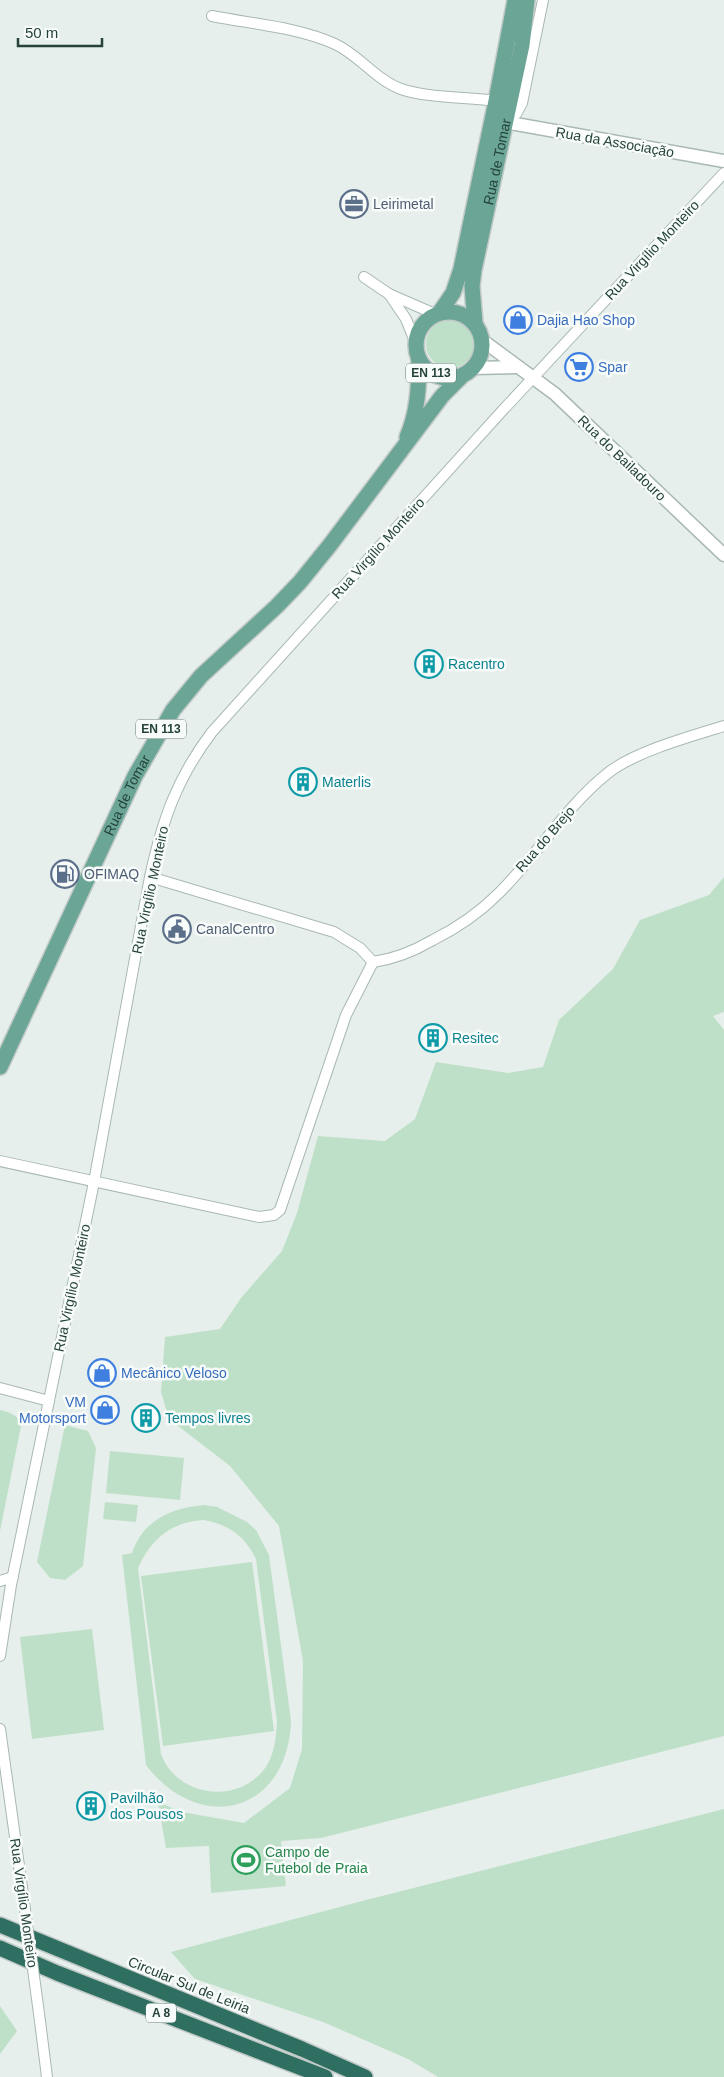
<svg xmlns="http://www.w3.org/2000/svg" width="724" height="2077" font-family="Helvetica,sans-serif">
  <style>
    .green { fill: #bfe0c8; fill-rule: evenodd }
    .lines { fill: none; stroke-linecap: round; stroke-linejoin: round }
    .minor-casing { stroke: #a8b8b2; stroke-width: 12 }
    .tertiary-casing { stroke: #a8b8b2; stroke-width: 15 }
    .primary-casing { stroke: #c2cac8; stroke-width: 18 }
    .motorway-casing { stroke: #c2cac8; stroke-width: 18 }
    .minor { stroke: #fff; stroke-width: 10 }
    .tertiary { stroke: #fff; stroke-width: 12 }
    .primary { stroke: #6aa596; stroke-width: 15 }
    .motorway { stroke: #2f6f62; stroke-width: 15 }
    .minor-bridge-casing { stroke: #a8b8b2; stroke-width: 12; stroke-linecap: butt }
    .minor-bridge { stroke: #fff; stroke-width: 10 }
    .labels { text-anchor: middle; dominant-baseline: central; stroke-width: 5; stroke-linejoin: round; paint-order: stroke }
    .shield { fill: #f7fbf9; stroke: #637a73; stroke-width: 1 }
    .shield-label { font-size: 12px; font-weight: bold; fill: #24423a }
    .street-label { font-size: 14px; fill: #24423a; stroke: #f7fbf9 }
    .service-label { font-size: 14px; fill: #4e5e75; stroke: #f7fbf9; text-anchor: start }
    .shop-label { font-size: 14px; fill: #366cbe; stroke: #f7fbf9; text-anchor: start }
    .culture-label { font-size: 14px; fill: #0d838f; stroke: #f7fbf9; text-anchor: start }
    .leisure-label { font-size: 14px; fill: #27864d; stroke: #f7fbf9; text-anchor: start }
  </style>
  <rect width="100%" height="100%" fill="#e6efeb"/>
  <g class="green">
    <circle cx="450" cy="344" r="24"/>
    <path d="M724,877v135l-11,4 11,14v706l-403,102 -40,3 5,45 -75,7 -2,-47 -43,2 -8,-46 24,10 62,11 46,-35 12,-39 1,-88 -24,-135 -49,-60 -61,-47 -8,-27 4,-55 55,-8 21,-31 41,-47 15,-38 21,-77 67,5 30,-22 21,-57 72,11 35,-6 16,-47 54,-51 27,-49 69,-25z"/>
    <path d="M0,1410c11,3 18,4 21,16l-21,105z"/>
    <path d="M65,1425l23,6 8,17 -13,118 -18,14 -15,-2 -13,-16z"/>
    <path d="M110,1451l74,7 -4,42 -74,-7z"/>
    <path d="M105,1502l33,3 -2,17 -33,-3z"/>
    <path d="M204,1505l13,2 30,15 9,8 13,25 22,166c-3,92 -91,115 -145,44l-24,-210 10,-2c11,-33 39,-45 72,-48zM203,1520c25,4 42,16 53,39l21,163c-1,17 -3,37 -15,50 -29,33 -86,23 -101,-18l-23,-186c13,-29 33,-46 65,-48z"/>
    <path d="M252,1562l22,169 -111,15 -22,-170z"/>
    <path d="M92,1629l12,101 -72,9 -12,-102z"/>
    <path d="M724,1809v268h-286l-30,-18 -85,-37 -128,-43 -24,-27 195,-52z"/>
    <path d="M0,2006l17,25 -17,23z"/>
  </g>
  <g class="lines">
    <defs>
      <g id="minor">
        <path d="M212,16c40,8 85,11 123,28 24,11 41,36 66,45 26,9 67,8 95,12"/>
        <path d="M505,122l11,-8 6,-11 21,-103"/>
        <path d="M364,277l25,17 46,20"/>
        <path d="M389,294l17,25 10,25"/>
        <path d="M373,962c22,-3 41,-11 60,-22 24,-12 46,-27 65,-46 39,-38 67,-87 110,-121 26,-21 83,-37 116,-47"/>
        <path d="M0,1161l259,56 15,-2 6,-5 66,-195 27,-53 -13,-14 -26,-16 -184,-55"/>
        <path d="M0,1388l49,13"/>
        <path d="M0,1581l13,-4"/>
        <path d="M0,1656l11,-71 83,-403 56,-305c12,-56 27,-99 62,-145l290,-321 222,-238"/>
        <path d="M0,1729l21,151"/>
        <path d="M40,2021l7,56"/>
      </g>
      <g id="tertiary">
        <path d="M505,122l219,39"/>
        <path d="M482,340l73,54 169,161"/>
        <path d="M473,368l44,-1"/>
      </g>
      <g id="primary">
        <circle cx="449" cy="345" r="33"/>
        <path d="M440,312l13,-19 8,-24 35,-168 19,-101"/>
        <path id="s1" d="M475,323l-3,-37 2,-16 48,-225 5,-45"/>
        <path d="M407,437c11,-25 12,-52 12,-78"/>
        <path id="s2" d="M0,1067l135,-291 38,-66 28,-34 76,-70 23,-24 30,-37 112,-149 20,-20"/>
      </g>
      <g id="motorway">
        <path d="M0,1925l302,124 63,28"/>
        <path d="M0,1948l57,25 268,104"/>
      </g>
    </defs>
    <use href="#minor" class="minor-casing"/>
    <use href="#tertiary" class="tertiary-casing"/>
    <use href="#primary" class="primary-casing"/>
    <use href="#motorway" class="motorway-casing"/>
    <use href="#minor" class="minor"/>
    <use href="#tertiary" class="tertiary"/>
    <use href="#primary" class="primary"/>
    <use href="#motorway" class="motorway"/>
    <defs>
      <path id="minor-bridge" d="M21,1880l19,141"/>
    </defs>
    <use href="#minor-bridge" class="minor-bridge-casing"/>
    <use href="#minor-bridge" class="minor-bridge"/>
  </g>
  <defs>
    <symbol id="office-ring" viewBox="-11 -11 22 22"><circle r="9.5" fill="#f7fbf9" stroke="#5c6f8a" stroke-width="1.5"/><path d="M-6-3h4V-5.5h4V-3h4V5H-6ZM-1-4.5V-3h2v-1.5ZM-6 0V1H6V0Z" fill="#5c6f8a"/></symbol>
    <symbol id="shop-ring" viewBox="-11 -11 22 22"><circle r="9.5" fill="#f7fbf9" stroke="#3f7fe0" stroke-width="1.5"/><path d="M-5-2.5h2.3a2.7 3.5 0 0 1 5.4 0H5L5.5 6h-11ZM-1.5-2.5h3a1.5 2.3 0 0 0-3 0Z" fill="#3f7fe0"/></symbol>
    <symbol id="supermarket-ring" viewBox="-11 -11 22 22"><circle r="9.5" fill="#f7fbf9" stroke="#3f7fe0" stroke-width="1.5"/><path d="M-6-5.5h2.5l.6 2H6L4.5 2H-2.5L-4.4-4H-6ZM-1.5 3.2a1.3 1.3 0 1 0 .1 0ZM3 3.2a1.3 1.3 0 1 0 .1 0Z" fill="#3f7fe0"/></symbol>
    <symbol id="building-ring" viewBox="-11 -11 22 22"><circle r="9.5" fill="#f7fbf9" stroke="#0f9aa8" stroke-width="1.5"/><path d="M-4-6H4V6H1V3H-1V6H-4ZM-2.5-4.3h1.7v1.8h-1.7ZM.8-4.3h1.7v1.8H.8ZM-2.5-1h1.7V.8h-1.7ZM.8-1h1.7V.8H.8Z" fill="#0f9aa8"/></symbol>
    <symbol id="fuel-ring" viewBox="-11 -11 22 22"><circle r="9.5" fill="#f7fbf9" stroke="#5c6f8a" stroke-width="1.5"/><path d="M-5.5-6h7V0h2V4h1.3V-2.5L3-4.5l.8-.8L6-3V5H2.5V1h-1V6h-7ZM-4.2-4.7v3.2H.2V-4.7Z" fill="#5c6f8a"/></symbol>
    <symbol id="civic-ring" viewBox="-11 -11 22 22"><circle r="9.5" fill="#f7fbf9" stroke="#5c6f8a" stroke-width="1.5"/><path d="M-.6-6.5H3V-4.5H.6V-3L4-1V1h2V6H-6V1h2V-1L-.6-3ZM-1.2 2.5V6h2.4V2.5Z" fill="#5c6f8a"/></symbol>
    <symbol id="stadium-ring" viewBox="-11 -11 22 22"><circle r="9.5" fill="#f7fbf9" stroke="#2e9e5b" stroke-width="1.5"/><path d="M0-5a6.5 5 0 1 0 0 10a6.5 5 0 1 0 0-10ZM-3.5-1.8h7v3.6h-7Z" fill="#2e9e5b"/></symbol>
  </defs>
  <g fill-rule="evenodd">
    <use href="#office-ring" x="338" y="188" width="32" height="32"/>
    <use href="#shop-ring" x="502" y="304" width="32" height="32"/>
    <use href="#supermarket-ring" x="563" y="351" width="32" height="32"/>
    <use href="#building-ring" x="413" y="648" width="32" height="32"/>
    <use href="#building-ring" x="287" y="766" width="32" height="32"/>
    <use href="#fuel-ring" x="49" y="858" width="32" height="32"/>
    <use href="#civic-ring" x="161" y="913" width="32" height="32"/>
    <use href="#building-ring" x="417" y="1022" width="32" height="32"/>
    <use href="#shop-ring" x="86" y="1357" width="32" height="32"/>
    <use href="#shop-ring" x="89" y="1394" width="32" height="32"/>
    <use href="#building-ring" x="130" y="1402" width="32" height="32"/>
    <use href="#building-ring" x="75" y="1790" width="32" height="32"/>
    <use href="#stadium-ring" x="230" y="1844" width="32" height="32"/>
  </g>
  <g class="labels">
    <g class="shield">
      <rect x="406" y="363.5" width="50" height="19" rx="4"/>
      <rect x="136" y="719.5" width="50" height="19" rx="4"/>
      <rect x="146" y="2003.5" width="30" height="19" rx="4"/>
    </g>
    <g class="shield-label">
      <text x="431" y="373">EN 113</text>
      <text x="161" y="729">EN 113</text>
      <text x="161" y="2013">A 8</text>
    </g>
    <g class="street-label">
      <text transform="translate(615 142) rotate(10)">Rua da Associação</text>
      <text stroke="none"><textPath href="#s1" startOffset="164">Rua de Tomar</textPath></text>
      <text transform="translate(652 250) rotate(-47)">Rua Virgílio Monteiro</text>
      <text transform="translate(622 458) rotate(44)">Rua do Bailadouro</text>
      <text transform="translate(378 548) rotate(-48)">Rua Virgílio Monteiro</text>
      <text stroke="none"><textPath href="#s2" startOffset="300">Rua de Tomar</textPath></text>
      <text transform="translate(545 839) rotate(-49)">Rua do Brejo</text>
      <text transform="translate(150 890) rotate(-78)">Rua Virgílio Monteiro</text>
      <text transform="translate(72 1288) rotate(-78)">Rua Virgílio Monteiro</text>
      <text transform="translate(24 1903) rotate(82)">Rua Virgílio Monteiro</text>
      <text transform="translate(189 1985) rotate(22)">Circular Sul de Leiria</text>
    </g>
    <g class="service-label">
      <text x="373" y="204">Leirimetal</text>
      <text x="84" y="874">OFIMAQ</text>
      <text x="196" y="929">CanalCentro</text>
    </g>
    <g class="shop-label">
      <text x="537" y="320">Dajia Hao Shop</text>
      <text x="598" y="367">Spar</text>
      <text x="121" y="1373">Mecânico Veloso</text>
      <text x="86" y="1402" text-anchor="end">VM<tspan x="86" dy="16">Motorsport</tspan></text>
    </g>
    <g class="culture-label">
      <text x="448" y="664">Racentro</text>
      <text x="322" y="782">Materlis</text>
      <text x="452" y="1038">Resitec</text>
      <text x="165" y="1418">Tempos livres</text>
      <text x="110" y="1798">Pavilhão<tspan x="110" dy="16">dos Pousos</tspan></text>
    </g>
    <g class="leisure-label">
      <text x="265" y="1852">Campo de<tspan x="265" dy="16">Futebol de Praia</tspan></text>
    </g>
  </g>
  <path d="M18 38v8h84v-8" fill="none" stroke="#24423a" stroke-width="2.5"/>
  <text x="25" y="38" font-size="15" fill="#24423a" stroke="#f7fbf9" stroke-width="4" paint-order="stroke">50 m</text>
</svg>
